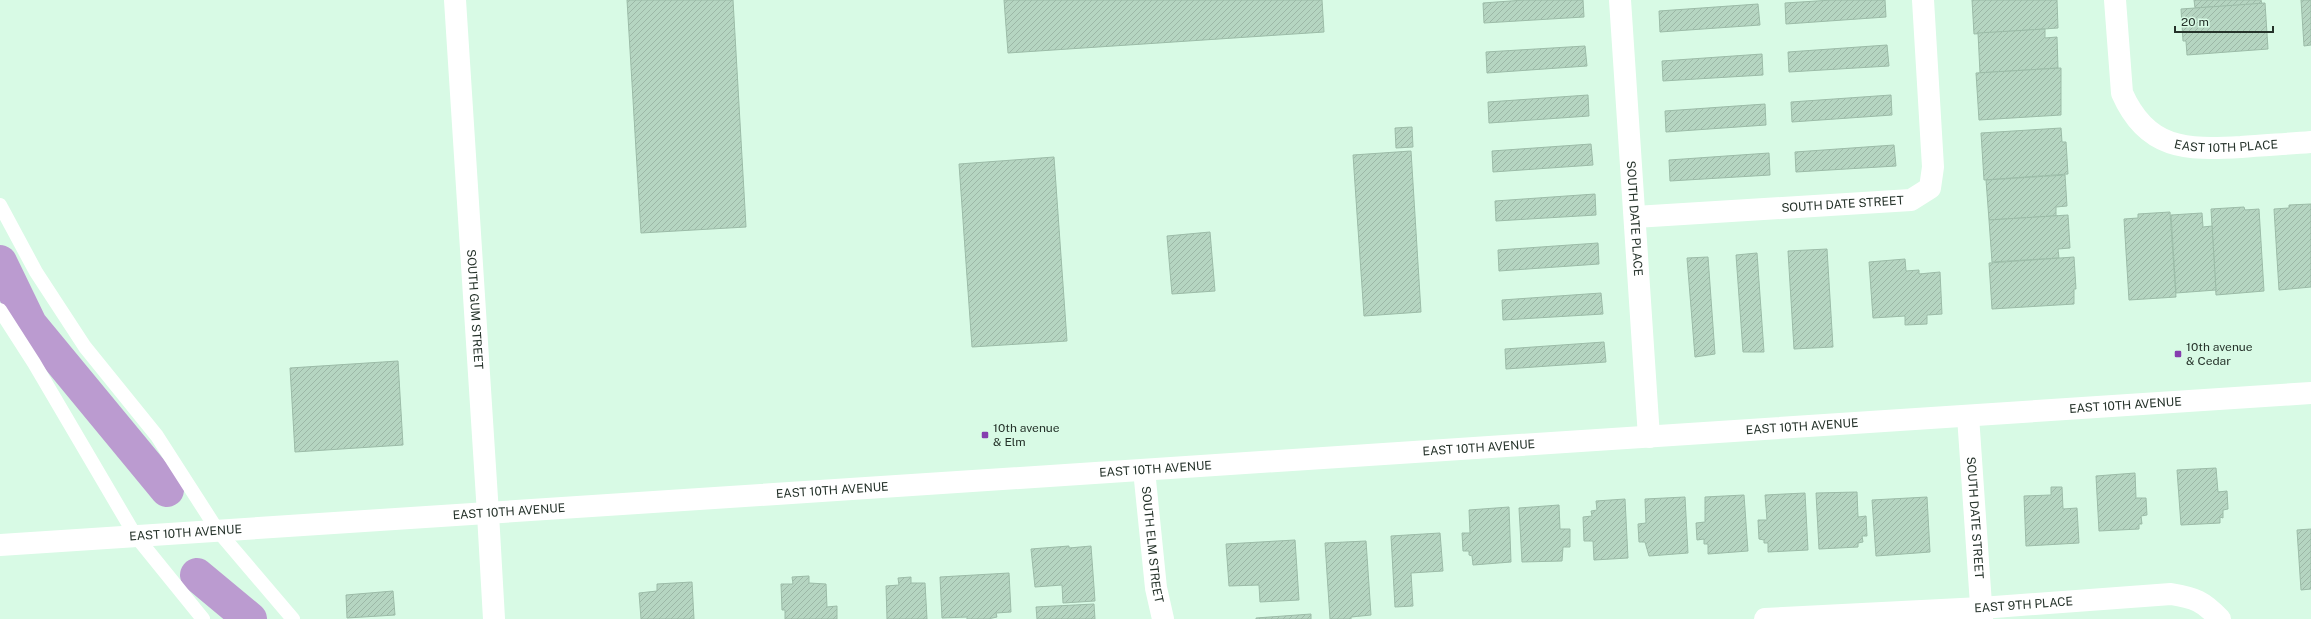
<svg xmlns="http://www.w3.org/2000/svg" width="2311" height="619" font-family="'Public Sans',sans-serif">
  <style>
    .lines { fill: none; stroke-linecap: round; stroke-linejoin: round }
    .canal { stroke: #bb9bd0; stroke-width: 34 }
    .building { fill: url(#building-hatch); stroke: #9cbca8 }
    .lane { stroke: #fff; stroke-width: 14 }
    .street { stroke: #fff; stroke-width: 22 }
    .secondary { stroke: #fff; stroke-width: 22 }
    .poi-dot { fill: #863daf; stroke: #d8fae5; stroke-width: 1.5 }
    .labels { text-anchor: middle; dominant-baseline: central; stroke-width: 3; stroke-linejoin: round; paint-order: stroke }
    .street-label { font-size: 12px; fill: #25322a; stroke: #d8fae5 }
    .poi-label { font-size: 12px; fill: #25322a; stroke: #d8fae5; text-anchor: start }
  </style>
  <defs>
    <pattern id="building-hatch" width="6" height="6" patternUnits="userSpaceOnUse"><rect width="6" height="6" fill="#b5d5c1"/><path d="M-1 1l2-2M0 6l6-6M5 7l2-2" fill="none" stroke="#9cb7a6"/></pattern>
  </defs>
  <rect width="100%" height="100%" fill="#d8fae5"/>
  <g class="lines">
    <g class="canal">
      <path d="M0,262l30,62 137,166"/>
      <path d="M197,575l53,44"/>
    </g>
  </g>
  <g class="building">
    <path d="M627,0h106l13,227 -105,6z"/>
    <path d="M1004,0h318l2,32 -316,21z"/>
    <path d="M1524,0h59l1,17 -100,6 -1,-20z"/>
    <path d="M1832,0h53l1,17 -100,7 -1,-21z"/>
    <path d="M1972,0h85l1,28 -84,6z"/>
    <path d="M2194,0h67l1,4 -67,4z"/>
    <path d="M2301,0h10v45l-7,1z"/>
    <path d="M2265,3l3,46 -81,6 -1,-14h-3l-2,-32z"/>
    <path d="M1758,4l2,21 -100,7 -1,-21z"/>
    <path d="M2045,29v9l12,-1 1,31 -78,5 -2,-40z"/>
    <path d="M1887,45l2,21 -100,6 -1,-20z"/>
    <path d="M1585,46l2,20 -100,7 -1,-21z"/>
    <path d="M1762,54l1,21 -100,6 -1,-20z"/>
    <path d="M2061,68v47l-82,5 -3,-47z"/>
    <path d="M1588,95l1,21 -100,7 -1,-21z"/>
    <path d="M1891,95l1,20 -100,7 -1,-20z"/>
    <path d="M1765,104l1,21 -100,7 -1,-21z"/>
    <path d="M1412,127l1,20 -17,1 -1,-20z"/>
    <path d="M2061,128l1,14h4l2,32 -84,6 -3,-47z"/>
    <path d="M1591,144l2,21 -100,7 -1,-21z"/>
    <path d="M1894,145l2,21 -100,6 -1,-20z"/>
    <path d="M1411,151l10,161 -57,4 -11,-161z"/>
    <path d="M1769,153l1,22 -100,6 -1,-21z"/>
    <path d="M1054,157l13,184 -95,6 -13,-183z"/>
    <path d="M2065,175l2,31 -11,1v9l-67,4 -3,-40z"/>
    <path d="M1595,194l1,21 -100,6 -1,-20z"/>
    <path d="M2311,204v83l-32,3 -5,-81 15,-1v-3z"/>
    <path d="M2244,207l1,3 14,-1 5,82 -48,4 -5,-86z"/>
    <path d="M2170,212l6,85 -47,3 -5,-81 14,-1v-4z"/>
    <path d="M2202,213l1,14 9,-1 4,64 -40,3 -5,-78z"/>
    <path d="M2068,215l2,33 -12,1 1,9 -67,4 -3,-42z"/>
    <path d="M1210,232l5,59 -43,3 -5,-58z"/>
    <path d="M1598,243l1,21 -100,7 -1,-21z"/>
    <path d="M1827,249l6,98 -39,2 -6,-98z"/>
    <path d="M1757,253l7,99h-21l-7,-97z"/>
    <path d="M1708,257l7,97 -20,3 -8,-99z"/>
    <path d="M2074,257l2,32h-2v15l-82,5 -3,-46z"/>
    <path d="M1905,259l1,12 13,-1v4l21,-2 2,42 -15,1v9l-22,1v-9l-32,2 -4,-56z"/>
    <path d="M1601,293l2,21 -100,6 -1,-20z"/>
    <path d="M1604,342l2,20 -100,7 -1,-20z"/>
    <path d="M398,361l5,84 -108,7 -5,-84z"/>
    <path d="M2216,468l2,24 9,-1 1,18 -5,1v8l-3,-1v6l-39,2 -4,-55z"/>
    <path d="M2135,473l1,25h10l1,17 -6,1 1,8h-3v5l-40,2 -3,-55z"/>
    <path d="M2051,487h11l1,22 14,-1 2,35 -53,3 -2,-50 27,-1z"/>
    <path d="M1857,492l1,25 8,-1 1,20h-5l1,6 -5,1v4l-39,2 -3,-56z"/>
    <path d="M1805,493l3,57 -40,2v-9h-4v-3l-5,-1 -1,-19h9l-2,-25z"/>
    <path d="M1744,495l4,56 -40,3v-10h-4v-5l-7,1 -1,-17 9,-1v-25z"/>
    <path d="M1685,497l3,56 -39,3 -4,-14h-6l-1,-18 8,-1 -1,-24z"/>
    <path d="M1927,497l3,55 -54,4 -4,-56z"/>
    <path d="M1625,499l3,59 -34,2 -1,-19h-9l-1,-24 9,-1 -1,-5 6,-1 -1,-9z"/>
    <path d="M1559,505l1,24h10v18h-7l-1,14 -40,1 -3,-54z"/>
    <path d="M1509,507l2,55 -38,3 -1,-9 -3,-1v-4h-6l-1,-18h8l-1,-23z"/>
    <path d="M2311,529v60l-10,1 -4,-60z"/>
    <path d="M1440,533l3,38 -32,2 2,33 -18,1 -4,-71z"/>
    <path d="M1295,540l4,60 -39,2 -1,-17 -30,1 -3,-42z"/>
    <path d="M1366,541l5,74 -20,2v2h-21l-5,-76z"/>
    <path d="M1069,546v2l22,-2 4,55 -32,2 -1,-18 -27,2 -4,-38z"/>
    <path d="M1009,573l2,39 -15,1 1,4 -9,2h-21v-2l-25,1 -2,-41z"/>
    <path d="M809,576v7l17,1 1,23 10,-1v13h-52v-9h-3l-1,-26h12l-1,-7z"/>
    <path d="M911,577v6h14l2,36h-40l-1,-33 13,-1 -1,-7z"/>
    <path d="M692,582l2,37h-53l-2,-26 18,-2v-7z"/>
    <path d="M393,591l2,24 -48,3 -1,-23z"/>
    <path d="M1094,604l1,15h-58l-1,-12z"/>
    <path d="M1311,614v5h-55v-1z"/>
  </g>
  <g class="lines">
    <g class="lane">
      <path d="M0,205l36,67 49,75 72,89 61,95 75,88"/>
      <path d="M0,310l34,53 101,172 68,84"/>
    </g>
    <g class="street">
      <path id="s1" d="M455,0l33,514"/>
      <path id="s2" d="M1620,0l29,437"/>
      <path id="s3" d="M2115,0l7,93c25,57 64,57 119,54 23,-2 47,-3 70,-5"/>
      <path id="s4" d="M1635,217l276,-17 19,-12 3,-21 -10,-167"/>
      <path id="s5" d="M1968,416l14,203"/>
      <path id="s6" d="M1144,470l12,118 7,31"/>
      <path id="s7" d="M1765,619l216,-11 190,-14c24,4 32,7 49,25"/>
    </g>
    <g class="secondary">
      <path d="M488,514l6,105"/>
      <path id="s8" d="M0,545l2311,-152"/>
    </g>
  </g>
  <g class="poi-dot">
    <rect x="2174" y="350" width="8" height="8" rx="2"/>
    <rect x="981" y="431" width="8" height="8" rx="2"/>
  </g>
  <g class="labels">
    <g class="street-label">
      <text stroke="none"><textPath href="#s3" startOffset="221">EAST 10TH PLACE</textPath></text>
      <text stroke="none"><textPath href="#s4" startOffset="208">SOUTH DATE STREET</textPath></text>
      <text stroke="none"><textPath href="#s2" startOffset="219">SOUTH DATE PLACE</textPath></text>
      <text stroke="none"><textPath href="#s1" startOffset="310">SOUTH GUM STREET</textPath></text>
      <text stroke="none"><textPath href="#s8" startOffset="2130">EAST 10TH AVENUE</textPath></text>
      <text stroke="none"><textPath href="#s8" startOffset="1806">EAST 10TH AVENUE</textPath></text>
      <text stroke="none"><textPath href="#s8" startOffset="1482">EAST 10TH AVENUE</textPath></text>
      <text stroke="none"><textPath href="#s8" startOffset="1158">EAST 10TH AVENUE</textPath></text>
      <text stroke="none"><textPath href="#s8" startOffset="834">EAST 10TH AVENUE</textPath></text>
      <text stroke="none"><textPath href="#s8" startOffset="510">EAST 10TH AVENUE</textPath></text>
      <text stroke="none"><textPath href="#s5" startOffset="102">SOUTH DATE STREET</textPath></text>
      <text stroke="none"><textPath href="#s8" startOffset="186">EAST 10TH AVENUE</textPath></text>
      <text stroke="none"><textPath href="#s6" startOffset="75">SOUTH ELM STREET</textPath></text>
      <text stroke="none"><textPath href="#s7" startOffset="259">EAST 9TH PLACE</textPath></text>
    </g>
    <g class="poi-label">
      <text x="2186" y="347">10th avenue<tspan x="2186" dy="14">&amp; Cedar</tspan></text>
      <text x="993" y="428">10th avenue<tspan x="993" dy="14">&amp; Elm</tspan></text>
    </g>
  </g>
  <path d="M2175 26v6h98v-6" fill="none" stroke="#25322a" stroke-width="2"/>
  <text x="2181" y="26" font-size="12" fill="#25322a" stroke="#d8fae5" stroke-width="3" paint-order="stroke">20 m</text>
</svg>
